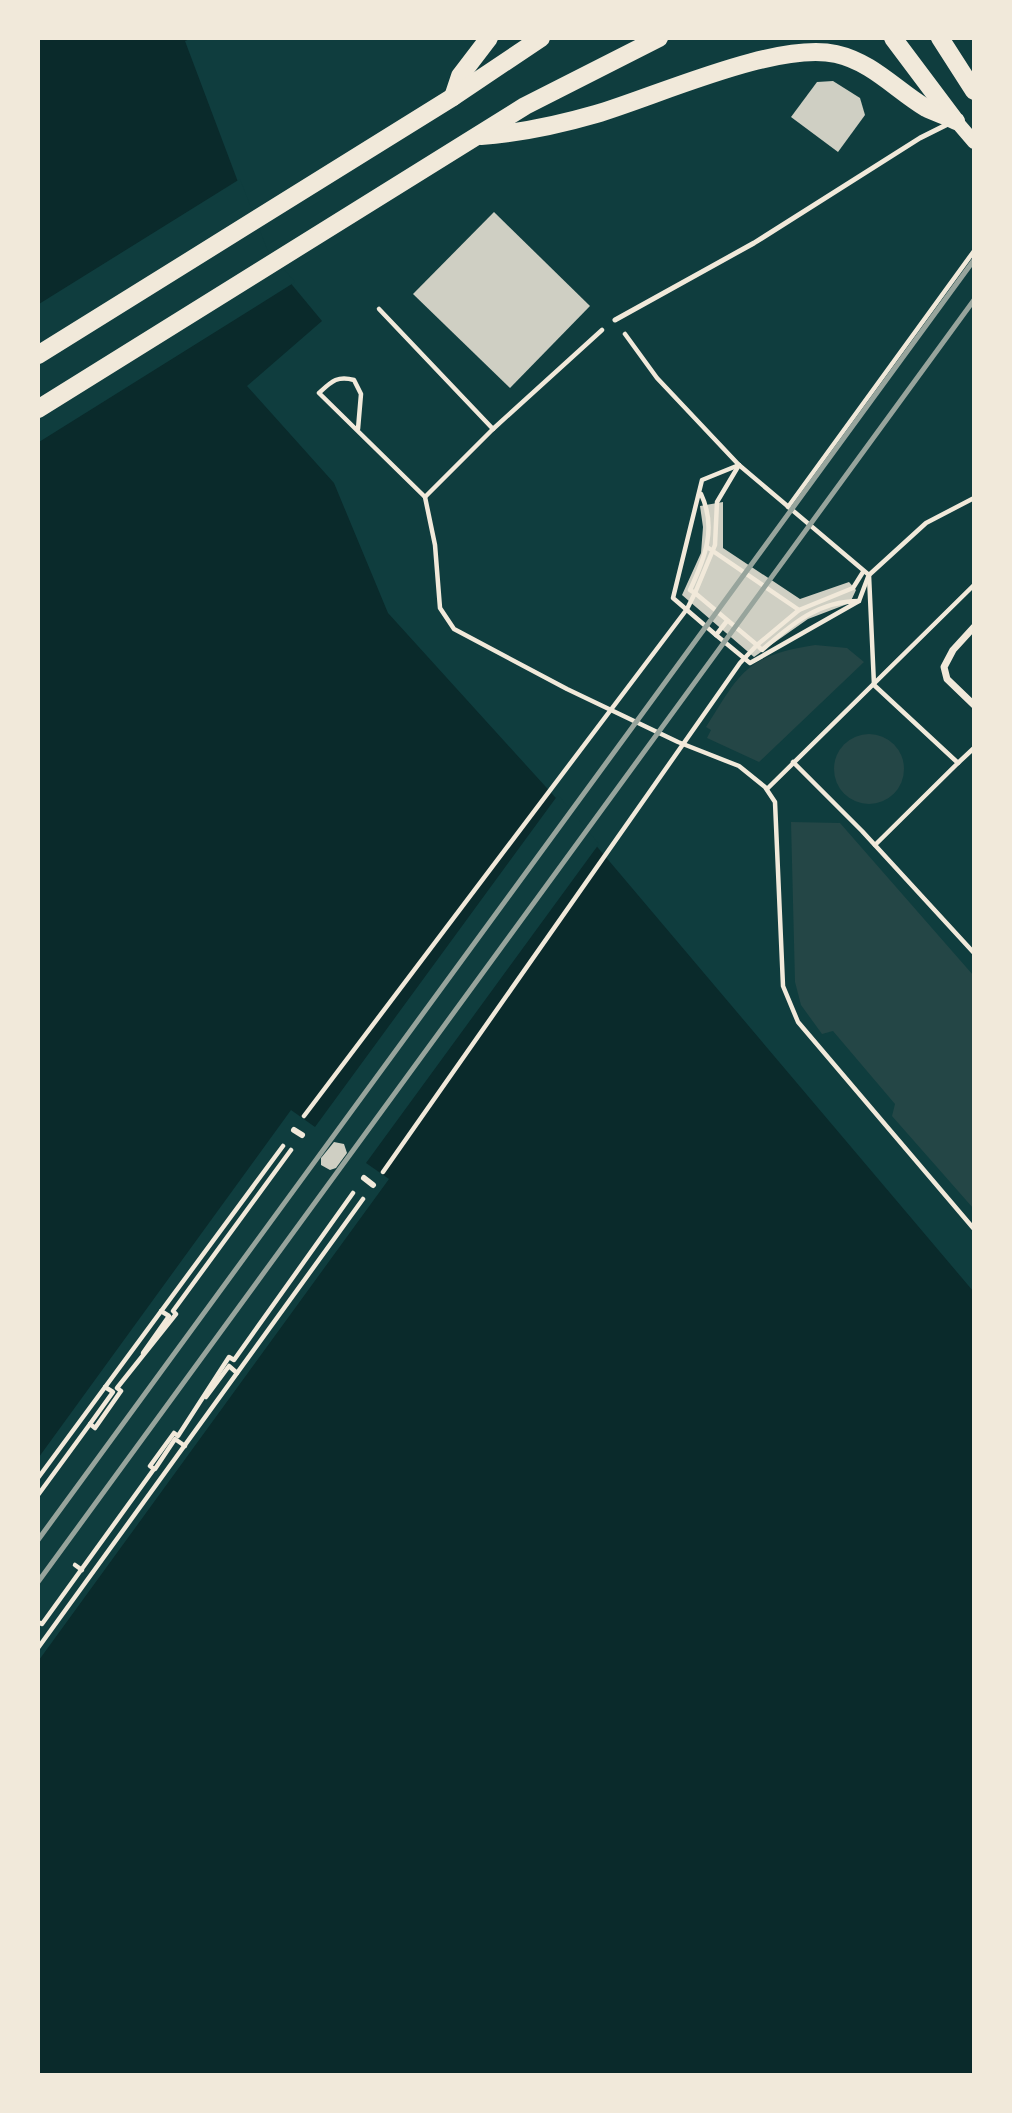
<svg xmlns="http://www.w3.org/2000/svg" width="1012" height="2113" font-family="Commissioner,sans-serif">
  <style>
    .green { fill: #244646 }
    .water { fill: #0a2a2b }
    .pier { fill: #0f3d3e }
    .building { fill: #cfcfc3 }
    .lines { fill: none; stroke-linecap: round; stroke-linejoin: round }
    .path { stroke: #f1e9da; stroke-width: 4.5 }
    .service { stroke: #f1e9da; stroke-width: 5 }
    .pedestrian { stroke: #f1e9da; stroke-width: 6 }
    .minor { stroke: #f1e9da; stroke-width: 7 }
    .secondary { stroke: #f1e9da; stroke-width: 14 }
    .primary { stroke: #f1e9da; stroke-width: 18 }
    .rail { stroke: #97a49c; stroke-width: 5 }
  </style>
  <rect width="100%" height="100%" fill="#0f3d3e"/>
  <g class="green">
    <path d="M815,645l32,3 17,14 -105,100 -52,-24 4,-8 -5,-3c35,-56 40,-71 109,-82z"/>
    <circle cx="869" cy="769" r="35"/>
    <path d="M791,822l49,1 133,152v233l-81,-92 3,-12 -62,-73 -11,3 -21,-29 -6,-23z"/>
  </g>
  <path class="water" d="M39,39h151l-5,2 79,210 58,70 -75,65 87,97 54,130 167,184 418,494v783h-934z"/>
  <g class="pier">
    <path d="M240,179l27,70 28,33 -256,160v-138z"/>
    <path d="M558,795l41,49 -233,319 23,16 -350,481v-203l252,-347 24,17z"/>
  </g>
  <g class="building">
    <path d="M833,81l27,17 5,17 -27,37 -47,-35 26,-35z"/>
    <path d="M494,212l96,94 -80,82 -97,-94z"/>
    <path d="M723,502v46l77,51 49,-17 7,8 -6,13 -42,16 -54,38 -72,-62 19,-42 2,-26 -3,-21z"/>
    <path d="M334,1142l10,2 3,9 -11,15 -6,2 -9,-5v-7z"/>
  </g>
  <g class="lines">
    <g class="path">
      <path d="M379,309l114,120"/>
      <path d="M625,334l32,44 82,87 130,110 57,-52 48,-25"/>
      <path d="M358,429l3,-35 -7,-14c-17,-5 -23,2 -35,13l106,104 10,48 5,63 14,21 113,60 111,53 61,24 26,21 10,15 8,184 15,36 176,207"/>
      <path d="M425,497l68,-68 109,-99"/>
      <path d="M788,507l186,-256"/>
      <path d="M707,547l92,63"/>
      <path d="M869,575l5,110 84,78 -83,82"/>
      <path d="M695,593l20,-48 2,-43 22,-37"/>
      <path d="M695,593l-5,-3c15,-32 27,-62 11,-96"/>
      <path d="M727,621l-11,14 -43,-37 29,-118 37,-15"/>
      <path d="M716,635l34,28 109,-62 9,-24"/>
      <path d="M757,645l42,-35 54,-22 10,-16"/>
      <path d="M757,645l5,5c30,-26 56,-49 97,-49"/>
      <path d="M793,762l69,69 112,122"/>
      <path d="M958,763l16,-15"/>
      <path d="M767,789l207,-204"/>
      <path d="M304,1116l383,-507 8,-16 62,52 -17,18 -357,509"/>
      <path d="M143,1353l26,-37 -8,-5"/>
      <path d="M206,1397l23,-31 8,7"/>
      <path d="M90,1424l23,-32 -8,-5"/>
      <path d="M155,1469l20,-30 10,7"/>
      <path d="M38,1478l245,-332"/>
      <path d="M38,1495l52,-71 5,4 26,-37 -4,-3 59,-74 -3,-3 118,-161"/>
      <path d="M75,1565l7,5"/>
      <path d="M38,1622l4,2 112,-155 -4,-3 24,-33 4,3 51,-79 5,3 119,-167"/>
      <path d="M38,1648l325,-449"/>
    </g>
    <path class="service" d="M615,320l139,-77 166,-105 30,-15"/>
    <g class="pedestrian">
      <path d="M294,1130l8,5"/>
      <path d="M364,1178l9,7"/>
    </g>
    <path class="minor" d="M974,627l-21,23 -9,17 3,12 27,26"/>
    <path class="secondary" d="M956,121l18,21"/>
    <g class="primary">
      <path d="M893,38l60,80"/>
      <path d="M940,38l34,53"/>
      <path d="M453,97l7,-21 29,-38"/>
      <path d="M481,136c39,-3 77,-11 115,-22 61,-18 180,-73 240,-60 36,8 60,36 90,54 10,5 20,8 30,13"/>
      <path d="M38,355l415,-258 88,-59"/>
      <path d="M38,409l487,-303 134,-68"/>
    </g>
    <g class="rail">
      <path d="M38,1540l936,-1280"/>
      <path d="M38,1582l936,-1282"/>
    </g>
  </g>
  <rect width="1012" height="2113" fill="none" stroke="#f1e9da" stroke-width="80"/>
</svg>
